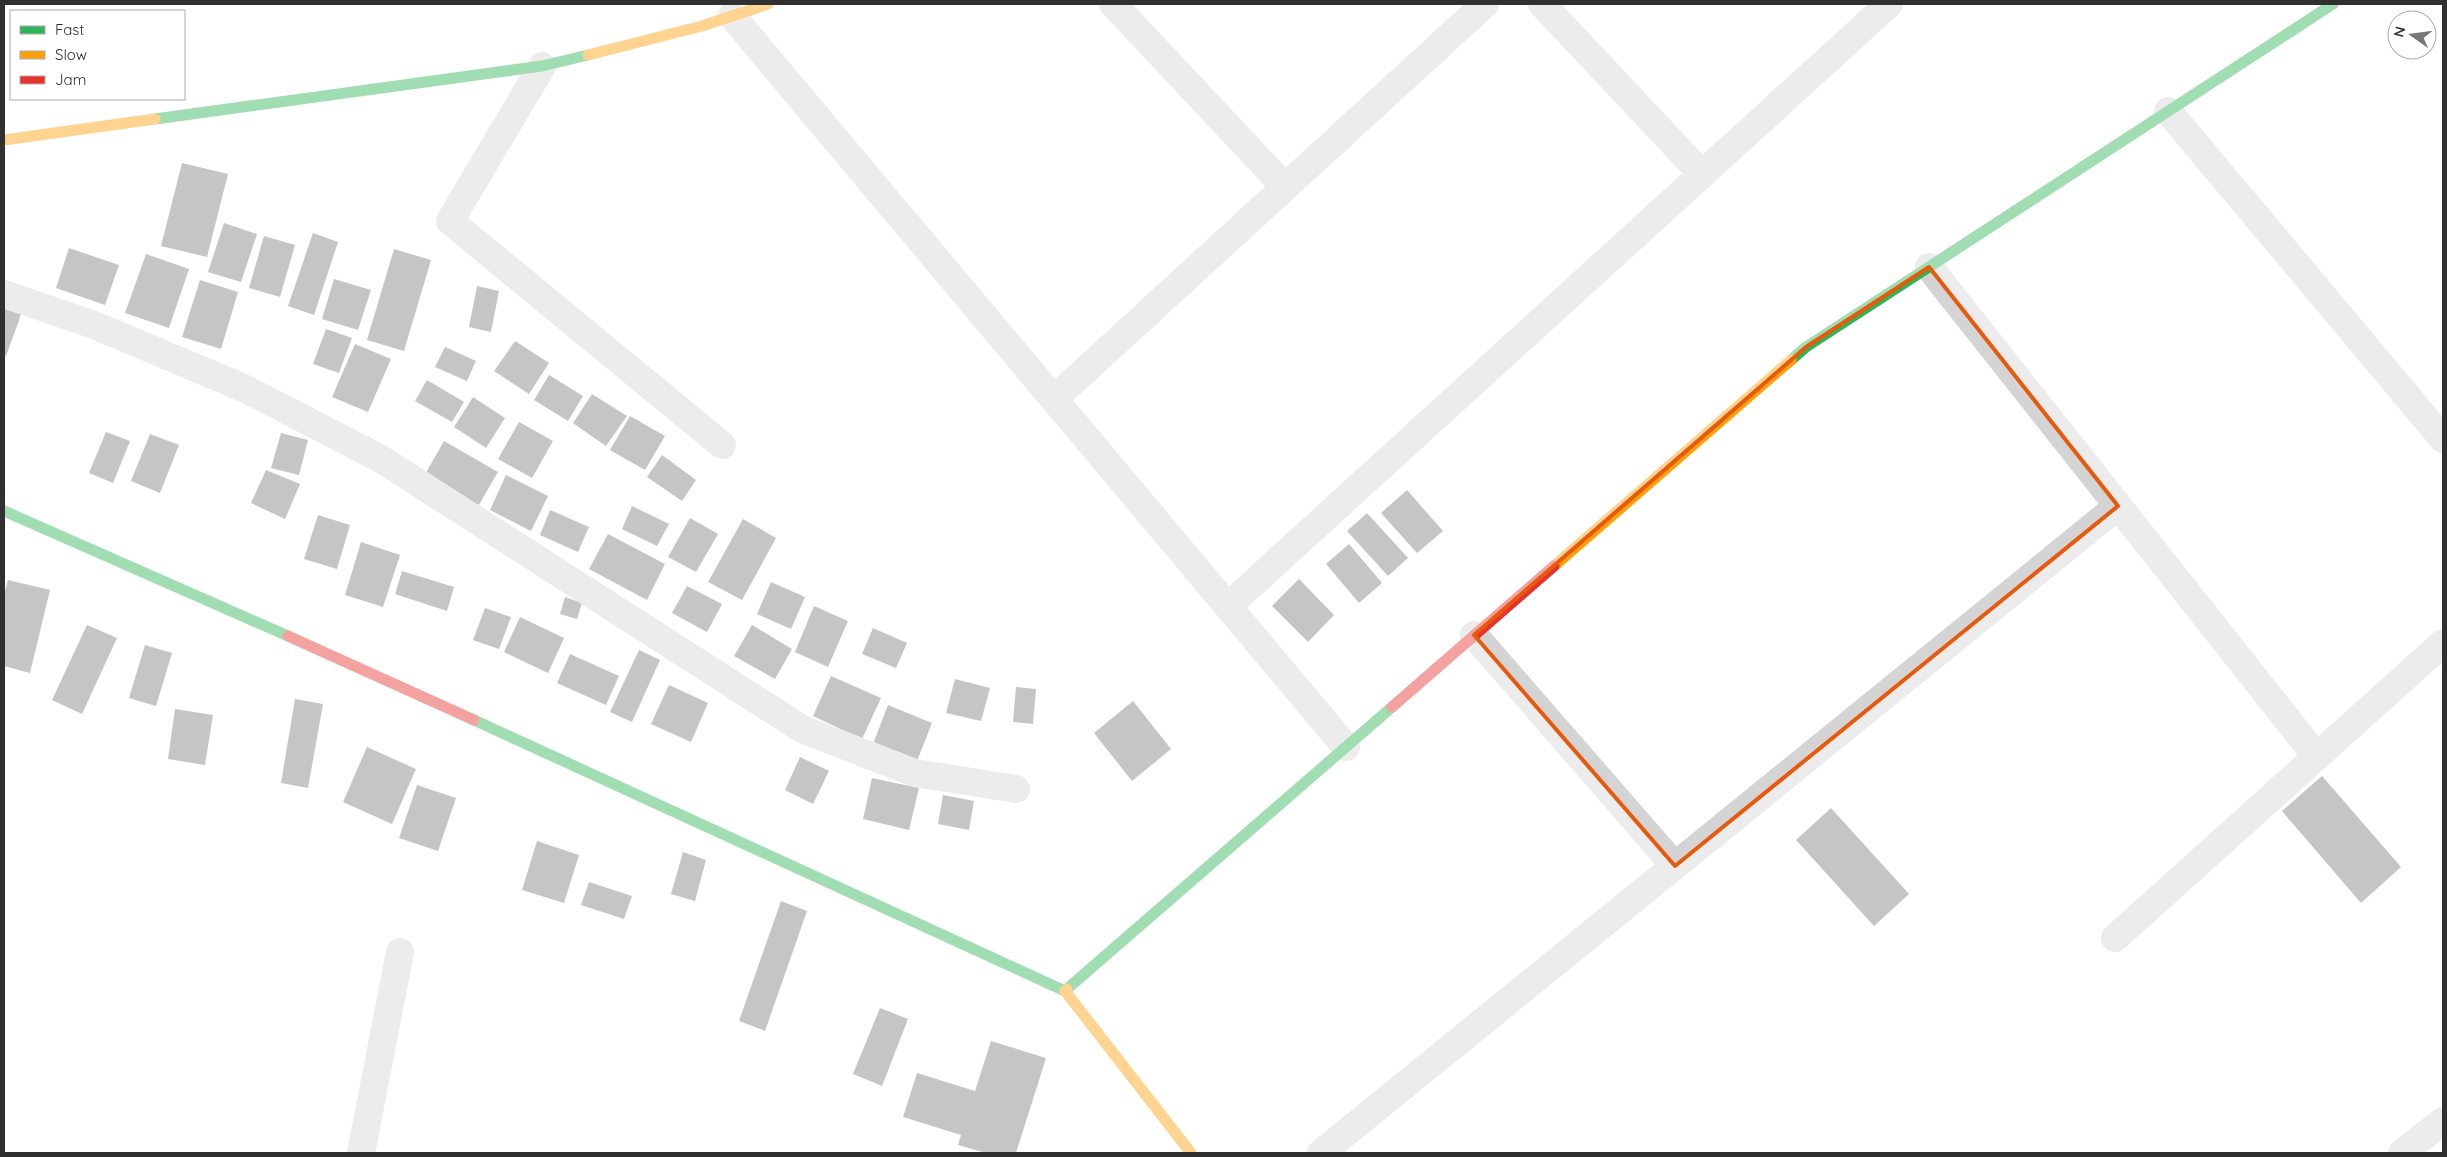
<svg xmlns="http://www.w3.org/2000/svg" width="2447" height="1157" font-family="Quicksand,sans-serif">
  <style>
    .building { fill: #7f7f7f }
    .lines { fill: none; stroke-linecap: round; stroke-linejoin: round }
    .street { stroke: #d4d4d4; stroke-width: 28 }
    .fast { stroke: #30b455; stroke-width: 11 }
    .slow { stroke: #ff9f0a; stroke-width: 11 }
    .jam { stroke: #e5322d; stroke-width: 11 }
    .marked { fill: none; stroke: #e8590c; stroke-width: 4; stroke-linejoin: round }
  </style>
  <rect width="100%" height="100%" fill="#fff"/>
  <g class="building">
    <path d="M182,163l46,11 -21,83 -46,-11z"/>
    <path d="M224,223l33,11 -16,48 -33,-10z"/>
    <path d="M313,233l25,9 -24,73 -26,-9z"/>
    <path d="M264,236l31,9 -15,52 -31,-9z"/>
    <path d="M69,248l50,17 -14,40 -49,-17z"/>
    <path d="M394,249l37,11 -27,91 -37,-11z"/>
    <path d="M146,254l43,15 -20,59 -44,-15z"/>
    <path d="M334,279l37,11 -13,40 -36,-11z"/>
    <path d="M200,280l38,12 -17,57 -39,-12z"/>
    <path d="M477,286l22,5 -8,41 -22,-5z"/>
    <path d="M4,305l18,7 -16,44 -2,-1z"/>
    <path d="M326,329l26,9 -13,35 -26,-9z"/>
    <path d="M515,341l34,22 -20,31 -35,-23z"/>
    <path d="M355,344l36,15 -23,53 -36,-15z"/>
    <path d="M445,347l31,14 -9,20 -32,-14z"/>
    <path d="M549,375l34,21 -15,25 -34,-21z"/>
    <path d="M427,380l37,22 -12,20 -37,-21z"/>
    <path d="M592,394l35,22 -21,30 -33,-23z"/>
    <path d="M473,397l32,21 -19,30 -32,-21z"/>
    <path d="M630,416l35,20 -20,34 -35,-20z"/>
    <path d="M519,422l34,19 -21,37 -34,-19z"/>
    <path d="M106,432l24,9 -17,42 -24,-10z"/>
    <path d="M281,433l27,7 -9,35 -28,-7z"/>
    <path d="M150,434l29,11 -19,48 -29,-12z"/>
    <path d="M444,441l54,31 -25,43 -53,-32z"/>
    <path d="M662,455l34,25 -14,21 -35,-24z"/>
    <path d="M266,470l34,14 -15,35 -34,-16z"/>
    <path d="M506,475l42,21 -17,35 -41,-21z"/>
    <path d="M1407,490l36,41 -26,22 -36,-40z"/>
    <path d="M632,506l37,18 -12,22 -35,-17z"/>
    <path d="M550,510l39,17 -11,25 -38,-17z"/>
    <path d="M1367,513l41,45 -20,18 -41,-45z"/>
    <path d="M318,515l32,10 -13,44 -33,-10z"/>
    <path d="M690,518l28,16 -22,38 -28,-15z"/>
    <path d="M743,519l33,19 -34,62 -34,-18z"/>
    <path d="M608,534l57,30 -18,36 -58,-31z"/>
    <path d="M361,542l39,13 -17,52 -38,-12z"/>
    <path d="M1349,544l33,39 -23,20 -33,-39z"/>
    <path d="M402,571l52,16 -7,24 -52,-17z"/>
    <path d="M1299,579l35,36 -26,27 -36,-36z"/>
    <path d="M8,580l42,10 -20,83 -26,-7v-71z"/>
    <path d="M771,582l34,15 -14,32 -34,-15z"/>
    <path d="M687,586l35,18 -15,28 -35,-19z"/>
    <path d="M565,597l17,6 -5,16 -17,-5z"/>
    <path d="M814,606l34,15 -20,46 -33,-15z"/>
    <path d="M485,608l26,9 -12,32 -26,-9z"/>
    <path d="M520,617l44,21 -16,35 -44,-21z"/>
    <path d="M87,625l30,13 -35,76 -30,-14z"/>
    <path d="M752,625l40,24 -17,30 -41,-23z"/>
    <path d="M873,628l34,15 -11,25 -34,-14z"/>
    <path d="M145,645l27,8 -16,53 -27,-8z"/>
    <path d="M639,650l21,10 -28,62 -22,-10z"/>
    <path d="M570,654l49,22 -13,29 -49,-22z"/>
    <path d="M831,676l50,22 -19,41 -49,-23z"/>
    <path d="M955,679l35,9 -9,33 -35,-8z"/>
    <path d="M669,685l39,18 -17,39 -40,-18z"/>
    <path d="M1016,687l20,2 -3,35 -20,-2z"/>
    <path d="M295,699l28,5 -15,84 -27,-5z"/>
    <path d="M1133,701l38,48 -39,32 -38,-48z"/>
    <path d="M888,705l44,18 -15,38 -44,-17z"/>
    <path d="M175,709l38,6 -8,50 -37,-6z"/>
    <path d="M367,747l49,22 -24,55 -49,-22z"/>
    <path d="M800,757l29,14 -16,33 -28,-14z"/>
    <path d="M2322,776l79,91 -40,36 -79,-92z"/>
    <path d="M872,778l47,10 -10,42 -46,-11z"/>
    <path d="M417,785l39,13 -18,53 -39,-13z"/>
    <path d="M943,795l31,6 -5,29 -31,-6z"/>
    <path d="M1831,808l78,86 -35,32 -78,-86z"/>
    <path d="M537,841l42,14 -15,48 -42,-13z"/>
    <path d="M683,852l23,8 -11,41 -24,-7z"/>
    <path d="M589,882l43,14 -8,23 -43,-14z"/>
    <path d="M781,901l26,10 -42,120 -26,-10z"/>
    <path d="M880,1008l28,11 -26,67 -29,-12z"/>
    <path d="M991,1041l55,17 -30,95h-30l-28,-8 3,-10 -58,-18 14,-44 58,18z"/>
  </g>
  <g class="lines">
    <g class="street">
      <path d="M1113,4l172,183"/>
      <path d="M1542,4l160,170"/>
      <path d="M732,16l614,731"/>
      <path d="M542,66l-92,155 272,224"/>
      <path d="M2168,111l275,328"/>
      <path d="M1929,267l388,490"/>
      <path d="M4,294l90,31 152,64 135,70 421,270 113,44 101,16"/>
      <path d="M1054,399l431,-395"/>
      <path d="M1228,606l661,-602"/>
      <path d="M1474,635l201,231"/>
      <path d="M2115,938l328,-295"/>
      <path d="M361,1153l39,-201"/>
      <path d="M1321,1153l797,-647"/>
      <path d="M2402,1153l41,-32"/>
    </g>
    <g class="fast">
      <path d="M155,119l387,-53 46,-11"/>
      <path d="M1791,360l15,-13 527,-343"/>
      <path d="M4,511l284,125"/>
      <path d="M474,720l591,271"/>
      <path d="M1067,989l325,-282"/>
    </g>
    <g class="slow">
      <path d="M588,55l114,-29 66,-22"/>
      <path d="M4,140l151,-21"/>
      <path d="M1554,566l237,-206"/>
      <path d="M1067,989l-2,2 126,162"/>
    </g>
    <g class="jam">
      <path d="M288,636l186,84"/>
      <path d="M1392,707l162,-141"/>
    </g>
  </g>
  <path d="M0 0H2447V1157H0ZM1929,267l189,239 -443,360 -201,-231 332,-288z" fill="#fff" fill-opacity=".55" fill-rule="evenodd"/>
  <path class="marked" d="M1929,267l189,239 -443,360 -201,-231 332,-288z"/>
  <rect width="2447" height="1157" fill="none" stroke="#303030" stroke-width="10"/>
  <rect x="10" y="10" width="175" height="90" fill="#ffffff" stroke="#acacac"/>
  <rect x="20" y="26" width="25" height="8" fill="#30b455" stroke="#acacac"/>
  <text x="55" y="35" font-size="15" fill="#303030">Fast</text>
  <rect x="20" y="51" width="25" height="8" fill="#ff9f0a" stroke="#acacac"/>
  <text x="55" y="60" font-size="15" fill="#303030">Slow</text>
  <rect x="20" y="76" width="25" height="8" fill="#e5322d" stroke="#acacac"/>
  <text x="55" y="85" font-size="15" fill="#303030">Jam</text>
  <g transform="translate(2412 35) rotate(284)"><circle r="24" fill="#ffffff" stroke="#acacac"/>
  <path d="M0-4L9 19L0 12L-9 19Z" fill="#787878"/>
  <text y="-8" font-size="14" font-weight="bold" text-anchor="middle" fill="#303030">N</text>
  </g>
</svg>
